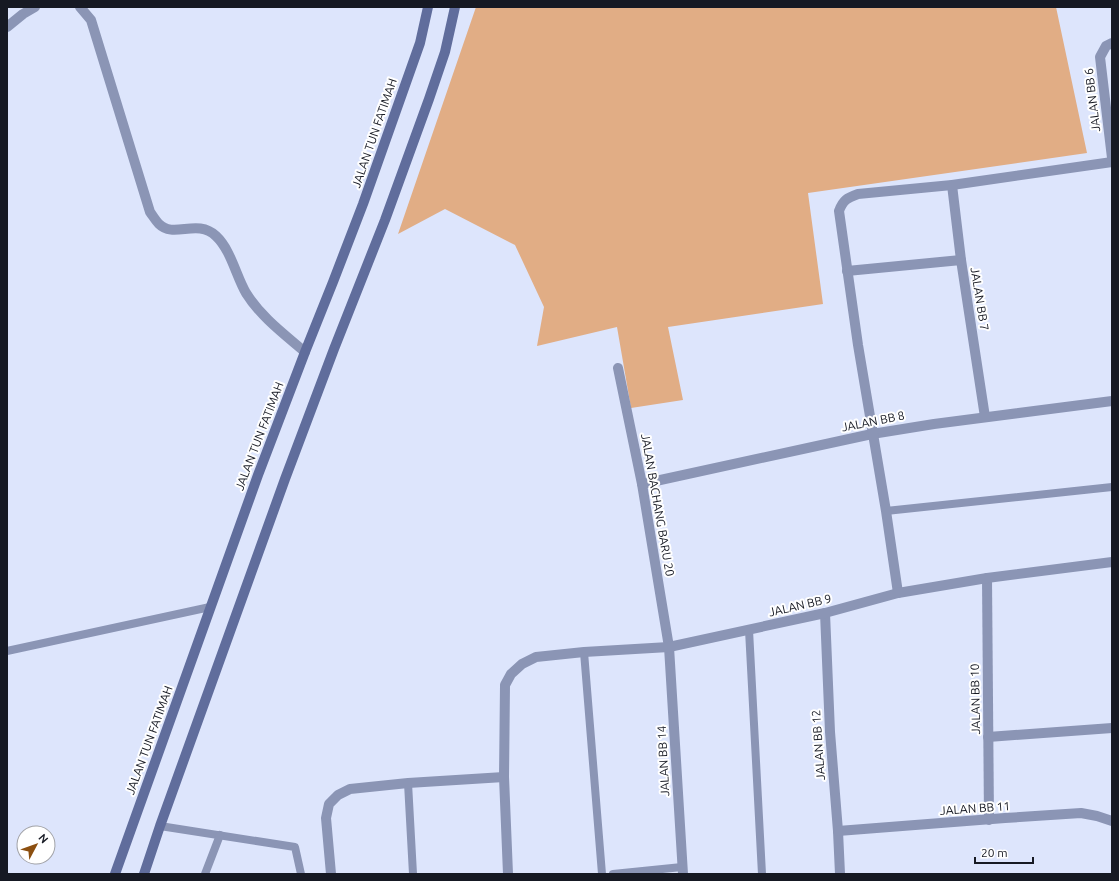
<svg xmlns="http://www.w3.org/2000/svg" width="1119" height="881" font-family="Ubuntu,sans-serif">
  <style>
    .green { fill: #e1ad85 }
    .lines { fill: none; stroke-linecap: round; stroke-linejoin: round }
    .lane { stroke: #8b95b5; stroke-width: 8 }
    .street { stroke: #8b95b5; stroke-width: 10 }
    .secondary { stroke: #606d9c; stroke-width: 10 }
    .labels { text-anchor: middle; dominant-baseline: central; stroke-width: 4; stroke-linejoin: round; paint-order: stroke }
    .street-label { font-size: 12px; fill: #161923; stroke: #fff }
  </style>
  <rect width="100%" height="100%" fill="#dde5fc"/>
  <path class="green" d="M476,7h580l31,146 -279,40 15,111 -155,23 15,73 -52,8 -14,-81 -80,19 7,-39 -29,-62 -70,-36 -47,25z"/>
  <g class="lines">
    <g class="lane">
      <path d="M886,511l226,-24"/>
      <path d="M749,630l13,244"/>
      <path d="M7,651l203,-44"/>
      <path d="M584,652l18,222"/>
      <path d="M408,783l5,91"/>
      <path d="M160,826l135,21 6,27"/>
      <path d="M205,874l15,-39"/>
      <path d="M613,874l69,-7"/>
    </g>
    <g class="street">
      <path d="M80,7l11,13 59,192c3,4 6,9 9,12 15,15 38,-6 57,12 15,14 20,40 30,57 15,24 38,41 59,59"/>
      <path d="M7,27l16,-13 12,-7"/>
      <path d="M1112,43l-6,3 -6,11 12,101"/>
      <path d="M952,185l9,75 24,157"/>
      <path d="M847,271l114,-11"/>
      <path d="M618,368l24,116 27,163 14,227"/>
      <path d="M642,484l230,-50 62,-10 178,-23"/>
      <path d="M987,578l2,242"/>
      <path d="M898,593l-12,-82 -28,-166 -19,-134c4,-11 8,-13 19,-17l94,-9 160,-23"/>
      <path d="M825,613l5,119 8,99 2,43"/>
      <path d="M988,737l124,-9"/>
      <path d="M838,831l167,-13 76,-5 16,3 15,5"/>
      <path d="M331,874l-5,-56 3,-14 9,-9 12,-6 58,-6 96,-6"/>
      <path d="M508,874l-4,-97 1,-92 6,-11 11,-10 14,-7 48,-5 85,-5 156,-34 73,-20 89,-15 125,-16"/>
    </g>
    <g class="secondary">
      <path d="M115,874l143,-399 47,-123 28,-70 30,-78 57,-161 8,-36"/>
      <path d="M144,874l16,-48 125,-347 49,-130 51,-129 44,-121 16,-47 10,-45"/>
    </g>
  </g>
  <g class="labels">
    <g class="street-label">
      <text transform="translate(1092 100) rotate(-97)">JALAN BB 6</text>
      <text transform="translate(374 133) rotate(-71)">JALAN TUN FATIMAH</text>
      <text transform="translate(980 299) rotate(81)">JALAN BB 7</text>
      <text transform="translate(873 421) rotate(-11)">JALAN BB 8</text>
      <text transform="translate(259 436) rotate(-69)">JALAN TUN FATIMAH</text>
      <text transform="translate(658 505) rotate(80)">JALAN BACHANG BARU 20</text>
      <text transform="translate(800 605) rotate(-13)">JALAN BB 9</text>
      <text transform="translate(975 699) rotate(-91)">JALAN BB 10</text>
      <text transform="translate(149 740) rotate(-70)">JALAN TUN FATIMAH</text>
      <text transform="translate(818 745) rotate(-94)">JALAN BB 12</text>
      <text transform="translate(663 761) rotate(-93)">JALAN BB 14</text>
      <text transform="translate(975 808) rotate(-4)">JALAN BB 11</text>
    </g>
  </g>
  <rect width="1119" height="881" fill="none" stroke="#161923" stroke-width="16"/>
  <g transform="translate(36 845) rotate(49)"><circle r="19" fill="#ffffff" stroke="#a2a3a7"/>
  <path d="M0-3L7 15L0 10L-7 15Z" fill="#8c4f10"/>
  <text y="-6" font-size="11" font-weight="bold" text-anchor="middle" fill="#161923">N</text>
  </g>
  <path d="M975 857v6h58v-6" fill="none" stroke="#161923" stroke-width="2"/>
  <text x="981" y="857" font-size="12" fill="#161923" stroke="#ffffff" stroke-width="3" paint-order="stroke">20 m</text>
</svg>
